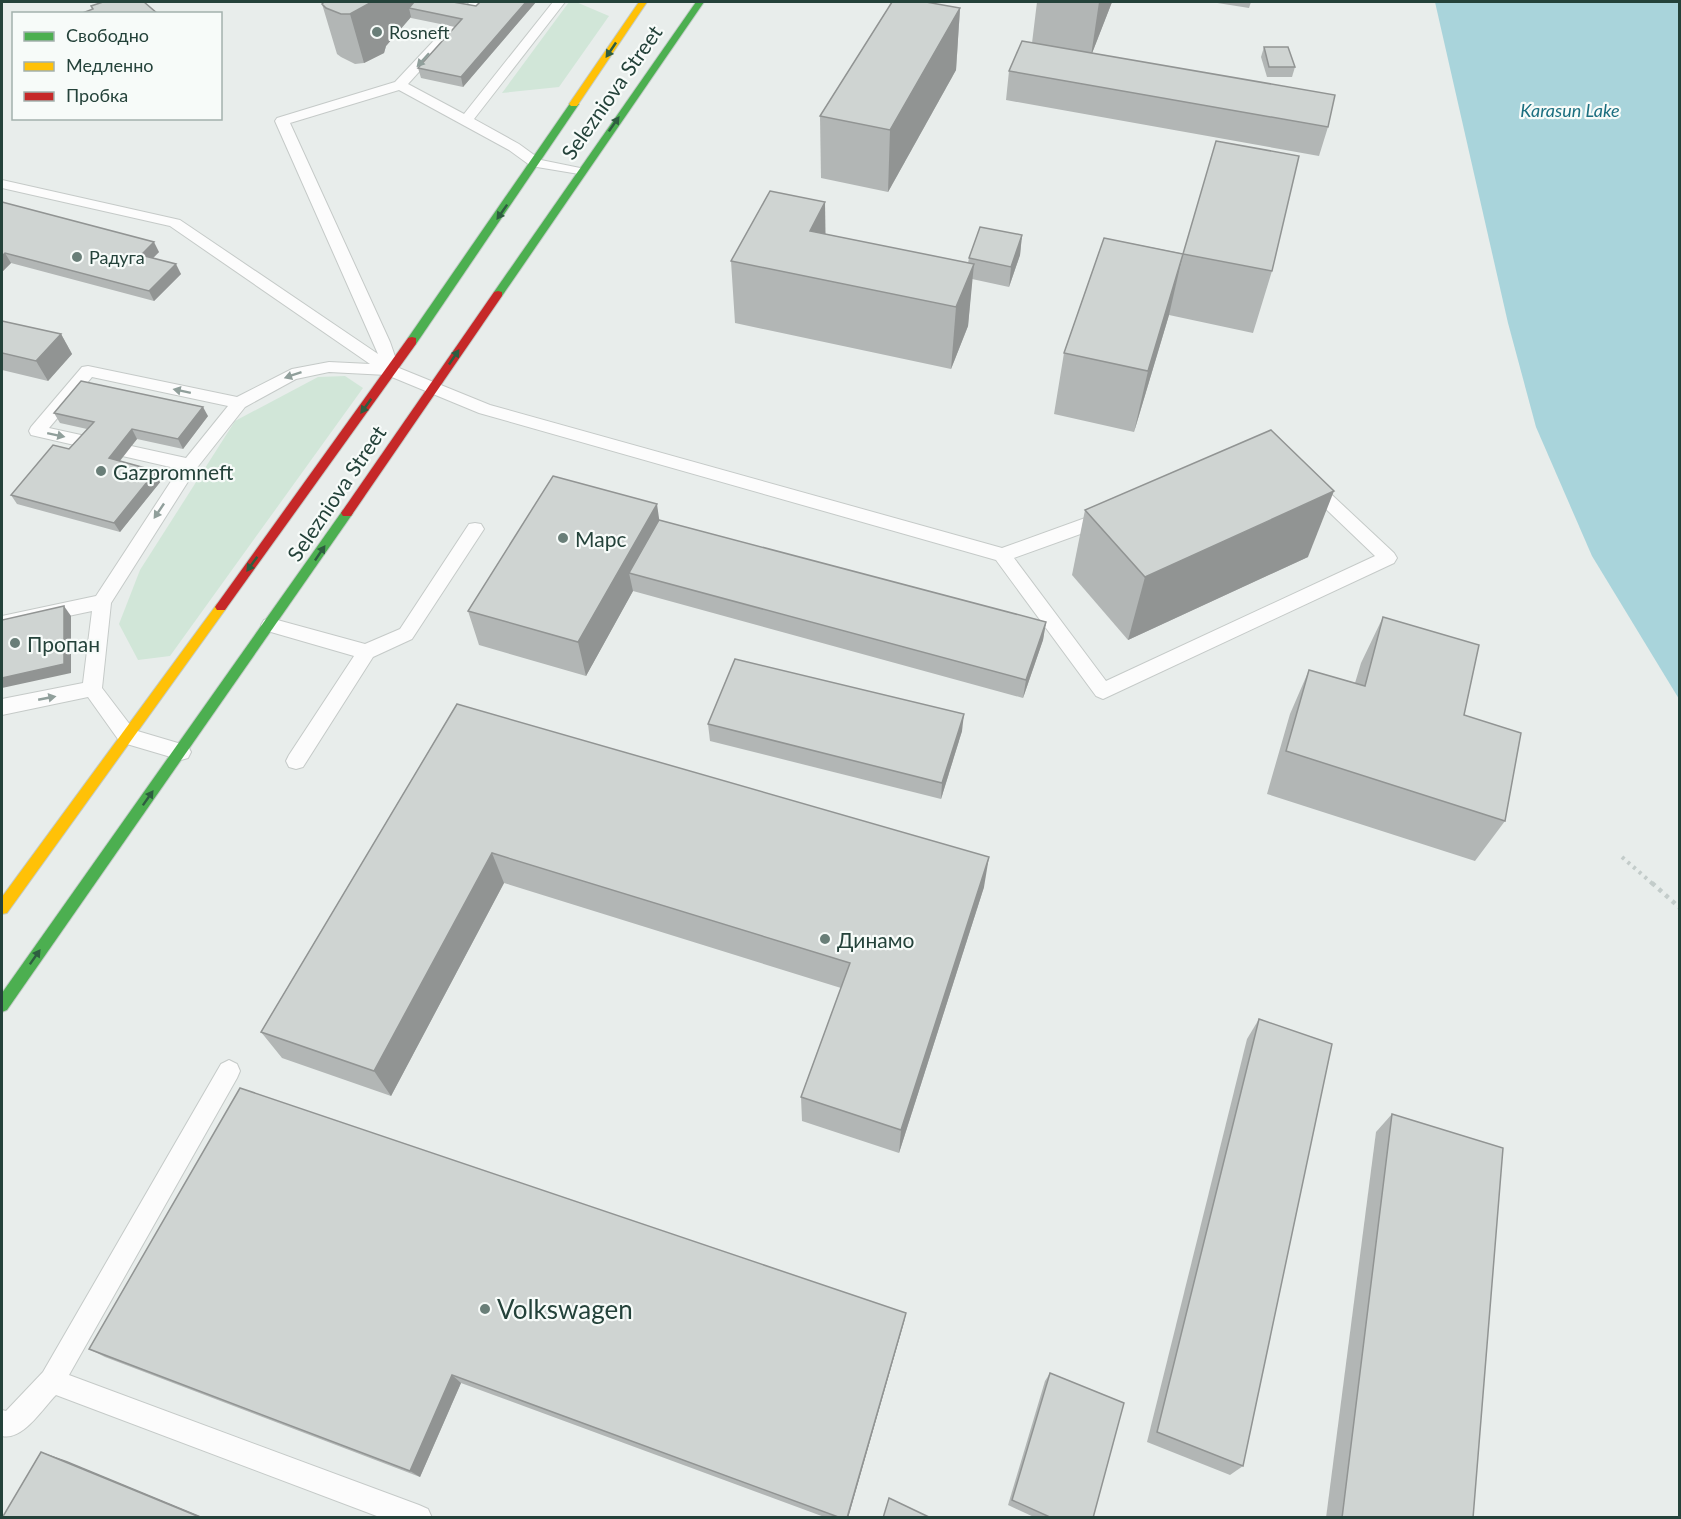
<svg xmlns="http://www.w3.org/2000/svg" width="1681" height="1519" font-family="Lato,sans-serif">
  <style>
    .green { fill: #d1e6d8 }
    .water { fill: #a9d4db }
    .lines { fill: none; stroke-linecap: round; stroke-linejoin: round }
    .lane-casing { stroke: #c5cac8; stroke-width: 2 }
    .fast-casing { stroke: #c3cbc8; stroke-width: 2 }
    .slow-casing { stroke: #c3cbc8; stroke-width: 2 }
    .jam-casing { stroke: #c3cbc8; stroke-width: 2 }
    .path-far1 { stroke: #c3ccca; stroke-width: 4; stroke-dasharray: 3 4.5; stroke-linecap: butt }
    .path { stroke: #c3ccca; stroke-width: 4.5; stroke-dasharray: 4 5; stroke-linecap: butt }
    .lane { fill: #fcfcfc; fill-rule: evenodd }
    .fast { fill: #4caf50; fill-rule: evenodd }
    .slow { fill: #ffc107; fill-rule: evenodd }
    .jam { fill: #c62828; fill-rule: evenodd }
    .wall { fill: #b2b6b5 }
    .shaded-wall { fill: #919493 }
    .building { fill: #cfd4d2; stroke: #919493; stroke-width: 1.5 }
    .oneway { fill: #2e5d40 }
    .oneway2 { fill: #909f9b }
    .poi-dot { fill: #697e78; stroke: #f7fbf9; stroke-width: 2 }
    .labels { text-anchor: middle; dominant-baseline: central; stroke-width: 4.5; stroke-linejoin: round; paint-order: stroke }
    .far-poi-label { font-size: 18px; fill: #24423a; stroke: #f7fbf9; text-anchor: start }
    .far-water-label { font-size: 18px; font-style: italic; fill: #1c6f80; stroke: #f7fbf9 }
    .street-label { font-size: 21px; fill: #24423a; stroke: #f7fbf9 }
    .poi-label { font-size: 21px; fill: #24423a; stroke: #f7fbf9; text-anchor: start }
    .near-poi-label { font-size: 26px; fill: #24423a; stroke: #f7fbf9; text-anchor: start }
  </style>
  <rect width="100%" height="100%" fill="#e8edeb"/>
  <g class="green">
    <path d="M569,2h7l33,14 -50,71 -57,6z"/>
    <path d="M345,376l18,12 -193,268 -32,4 -19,-36 21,-54 95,-149 83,-44z"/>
  </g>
  <path class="water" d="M1435,2h244v697l-87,-143 -56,-129 -28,-104z"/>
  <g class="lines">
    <defs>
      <g id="lane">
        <path d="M470,2h12l-74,82 56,30 89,-112h12l-91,117 45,25 22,16 44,9v6l-54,-9 -22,-16 -110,-60 -109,33 100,219 9,26 91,37 512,143 97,-35h12l3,5 -3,5 -97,35 92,123 269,-125 -70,-67 -3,-4 3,-4h12l77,72 3,5 -3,5 -291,136 -7,-3 -100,-136 -517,-147 -92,-38 -58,-3 -33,7 -51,28 -49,62 -85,134 -9,85 32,42 54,16 3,6 -3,6 -7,2 -61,-18 -32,-45 -86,18v-16l81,-16 9,-72 -90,19v-14l94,-20 83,-127 -148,-34 -2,-4 2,-4 51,-60 6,-1 149,31 55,-28 37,-7 41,2 -200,-138 -168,-38v-8l178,40 198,134 -103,-233 2,-3 118,-36zM92,377l136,29 -42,52 -137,-30z"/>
        <path d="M475,523l6,1 3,5 -72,110 -39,18 -70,110 -7,2 -7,-2 -3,-6 3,-6 65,-99 -90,-26 -3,-5 3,-5 6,-2 95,26 35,-15 69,-105z"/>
        <path d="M229,1060l8,4 3,7 -3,7 -168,297 350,130 9,4 4,9h-50l-326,-123c-14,14 -33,46 -54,41v-26l4,1 37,-39 178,-308z"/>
      </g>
      <g id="fast">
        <path d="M696,2h8l-202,294h-8v-4z"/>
        <path d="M571,102l8,2 -163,240h-8v-6z"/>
        <path d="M347,509l4,1 2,3 -2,3 -344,494 -5,2v-19l341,-483z"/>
      </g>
      <g id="slow">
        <path d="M639,2h8l-70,104h-6l-2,-2z"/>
        <path d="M221,602l4,2 2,3 -2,3 -218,303 -5,1v-17l215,-293z"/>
      </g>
      <g id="jam">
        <path d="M498,291l4,1v4l-151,220h-8l-2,-3 2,-3 151,-218z"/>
        <path d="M412,337l4,1v6l-191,266h-8l-2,-3 2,-3 191,-266z"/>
      </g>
    </defs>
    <use href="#lane" class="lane-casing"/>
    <use href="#fast" class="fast-casing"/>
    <use href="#slow" class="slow-casing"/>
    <use href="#jam" class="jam-casing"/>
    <path class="path-far1" d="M1622,857l32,28"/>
    <path class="path" d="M1652,883l28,25"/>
    <use href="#lane" class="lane"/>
    <use href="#fast" class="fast"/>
    <use href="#slow" class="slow"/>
    <use href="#jam" class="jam"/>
  </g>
  <g class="wall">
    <path d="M480,2h56l-73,85 -42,-9 -3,-10 37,-41 -44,-9v-1l-25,29 -2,7 -20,10 -9,1 -14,-7 -4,-3 -15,-50 154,2z"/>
    <path d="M1037,2h75l-20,51 236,74 -9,29 -313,-56 3,-29 23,-28z"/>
    <path d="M1211,2h40l-2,6z"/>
    <path d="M960,8l-4,62 -68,122 -67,-14 -1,-62z"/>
    <path d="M1264,47l31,20 -3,10h-25l-6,-20z"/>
    <path d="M2,202l157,50 -6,6 28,16 -27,27 -143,-38 -9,9z"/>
    <path d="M825,234l143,29 1,-5 53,-23 -2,20 -11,32 -37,-8 -4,47 -17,43 -216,-46 -4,-62z"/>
    <path d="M1104,238l168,33 -19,62 -84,-18 -35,117 -80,-18 10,-61z"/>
    <path d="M2,321l59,13 11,20 -24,27 -46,-11z"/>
    <path d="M54,413l154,3 -25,33 -46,-10 -17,22 36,10 5,10 -41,51 -103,-28 -6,-9 58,-46 18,-20 -27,-6z"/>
    <path d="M1085,510l223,47 -180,83 -56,-65z"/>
    <path d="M659,520l387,102 -3,18 -20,58 -390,-107 -47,85 -107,-31 -11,-34z"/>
    <path d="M1383,617l81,98 41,106 -30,40 -208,-67 23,-80 19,-44 46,13 6,-20z"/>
    <path d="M457,704l527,183 -85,266 -97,-32 -1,-24 40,-109 -337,-105 -113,213 -109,-38 -21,-26z"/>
    <path d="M708,724l254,7 -21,68 -231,-58z"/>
    <path d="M1259,1019l-16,447 -13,9 -83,-33 100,-403z"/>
    <path d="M1392,1114l81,404h-147l50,-386z"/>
    <path d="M906,1313l-2,9 -56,196h-21l-366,-135 -41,94 -315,-120 -16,-8z"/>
    <path d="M1050,1373l43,145h-57l-28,-13 37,-124z"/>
  </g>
  <g class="shaded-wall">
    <path d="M371,2h53l-15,6 2,9 -25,29 -2,7 -20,10 -14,-49z"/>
    <path d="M526,2h10l-73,85 -2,-10z"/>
    <path d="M1099,2h13l-21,54z"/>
    <path d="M960,8l-4,62 -68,122 2,-62z"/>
    <path d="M825,202l1,62 -16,-33z"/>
    <path d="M1022,235l-2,20 -11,32 2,-20z"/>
    <path d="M154,242l5,10 -13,13 -5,-10z"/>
    <path d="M5,253l6,10 -9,9v-16z"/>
    <path d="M1183,254l-14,61 -35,117 14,-61z"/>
    <path d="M176,264l5,10 -27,27 -5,-10z"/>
    <path d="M974,264l-6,62 -17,43 5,-62z"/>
    <path d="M61,334l11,20 -24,27 -12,-20z"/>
    <path d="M203,407l5,9 -25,33 -5,-10z"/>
    <path d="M132,429l5,10 -23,29 -5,-10z"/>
    <path d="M156,471l5,10 -41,51 -6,-9z"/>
    <path d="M1334,491l-26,66 -180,83 17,-63z"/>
    <path d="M657,504l5,35 -33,34 4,18 -47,85 -8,-34z"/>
    <path d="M64,606l7,10v57l-69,15v-10z"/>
    <path d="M1046,622l-3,18 -20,58 3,-18z"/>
    <path d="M964,714l-2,17 -21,68 1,-16z"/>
    <path d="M492,853l12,30 -113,213 -17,-25z"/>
    <path d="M989,857l-5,30 -85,266 2,-23z"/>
    <path d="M906,1313l-2,9 -56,196h-1z"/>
    <path d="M452,1375l9,8 -41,94 -10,-6z"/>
    <path d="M41,1452l26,9 138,57h-3z"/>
  </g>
  <g class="building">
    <path d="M103,2h41l14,12h-78l13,-5 -2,-3z"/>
    <path d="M324,2h47l-1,1 -20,11h-9l-15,-6 -4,-4z"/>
    <path d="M414,2h39l23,4 4,-4h46l-65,75 -43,-9 44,-49 -53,-11z"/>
    <path d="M892,2h34l34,6 -70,122 -70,-14z"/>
    <path d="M1022,41l313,54 -7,32 -319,-56z"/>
    <path d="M1264,47h24l7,20h-26z"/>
    <path d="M1216,141l83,15 -27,115 -89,-17z"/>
    <path d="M770,191l55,11 -15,29 164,33 -18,43 -225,-46z"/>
    <path d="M2,202l152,40 -13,13 35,9 -27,27 -144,-38 -3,3z"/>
    <path d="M980,227l42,8 -11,32 -42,-9z"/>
    <path d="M1104,238l79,16 -35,117 -84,-18z"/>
    <path d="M2,321l59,13 -25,27 -34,-8z"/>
    <path d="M81,381l122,26 -25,32 -46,-10 -23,29 47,13 -42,52 -103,-28 42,-50 16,4 25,-27 -40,-9z"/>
    <path d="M1271,430l63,61 -189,86 -60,-67z"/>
    <path d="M553,476l104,28 -79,138 -110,-31z"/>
    <path d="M659,520l387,102 -20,58 -397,-107z"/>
    <path d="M64,606v58l-62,14v-58z"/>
    <path d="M1383,617l96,28 -15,70 57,18 -16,88 -219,-70 23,-81 56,16z"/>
    <path d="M735,659l229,55 -22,69 -234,-59z"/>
    <path d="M457,704l532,153 -88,273 -100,-33 49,-134 -358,-110 -118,218 -113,-39z"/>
    <path d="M1259,1019l73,25 -89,422 -86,-34z"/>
    <path d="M240,1088l666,225 -59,205h-6l-389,-143 -42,96 -321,-122z"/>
    <path d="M1392,1114l111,34 -30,370h-131z"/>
    <path d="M1050,1373l74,30 -31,115h-41l-40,-18z"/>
    <path d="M41,1452l161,66h-200z"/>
    <path d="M889,1498l42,20h-48z"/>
  </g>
  <defs><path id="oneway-solid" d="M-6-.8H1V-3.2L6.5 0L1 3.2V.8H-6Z" transform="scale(1.5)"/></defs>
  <g class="oneway">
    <use href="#oneway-solid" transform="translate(611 50) rotate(124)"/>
    <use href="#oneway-solid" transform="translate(614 124) rotate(-55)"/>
    <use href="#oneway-solid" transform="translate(502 212) rotate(125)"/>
    <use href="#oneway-solid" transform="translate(454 357) rotate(-56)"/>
    <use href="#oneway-solid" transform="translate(366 406) rotate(126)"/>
    <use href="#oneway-solid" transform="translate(320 553) rotate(-56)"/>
    <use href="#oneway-solid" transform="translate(252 564) rotate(126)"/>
    <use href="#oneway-solid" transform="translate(148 798) rotate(-55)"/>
    <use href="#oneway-solid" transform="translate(35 957) rotate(-55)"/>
  </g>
  <g class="oneway2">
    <use href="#oneway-solid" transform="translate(423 60) rotate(132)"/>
    <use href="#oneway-solid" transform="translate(293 375) rotate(161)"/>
    <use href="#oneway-solid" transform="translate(182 391) rotate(-168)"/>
    <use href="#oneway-solid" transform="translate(56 435) rotate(12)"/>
    <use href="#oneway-solid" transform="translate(159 511) rotate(124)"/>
    <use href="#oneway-solid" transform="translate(47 698) rotate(-11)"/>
  </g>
  <g class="poi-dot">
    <circle cx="377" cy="32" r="6"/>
    <circle cx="77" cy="257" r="6"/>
    <circle cx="101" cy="471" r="6"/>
    <circle cx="563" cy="538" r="6"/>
    <circle cx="15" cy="643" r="6"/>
    <circle cx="825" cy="939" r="6"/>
    <circle cx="485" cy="1309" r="6"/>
  </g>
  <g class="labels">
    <g class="far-poi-label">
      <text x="389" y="32">Rosneft</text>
      <text x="89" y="257">Радуга</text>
    </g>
    <g class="far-water-label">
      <text x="1570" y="110">Karasun Lake</text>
    </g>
    <g class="street-label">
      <text transform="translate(611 92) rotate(-55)">Selezniova Street</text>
      <text transform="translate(336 493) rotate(-56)">Selezniova Street</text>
    </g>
    <g class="poi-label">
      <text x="113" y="471">Gazpromneft</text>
      <text x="575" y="538">Марс</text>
      <text x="27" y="643">Пропан</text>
      <text x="837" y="939">Динамо</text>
    </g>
    <g class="near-poi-label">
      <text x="497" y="1309">Volkswagen</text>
    </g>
  </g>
  <rect width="1681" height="1519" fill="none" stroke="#24423a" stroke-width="6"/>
  <rect x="12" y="12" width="210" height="108" fill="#f7fbf9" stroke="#a3b1ad" stroke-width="1.5"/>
  <rect x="24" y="32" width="30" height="9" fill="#4caf50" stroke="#a3b1ad" stroke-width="1.5"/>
  <text x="66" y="42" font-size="18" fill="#24423a">Свободно</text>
  <rect x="24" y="62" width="30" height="9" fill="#ffc107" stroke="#a3b1ad" stroke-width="1.5"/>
  <text x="66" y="72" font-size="18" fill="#24423a">Медленно</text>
  <rect x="24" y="92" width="30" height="9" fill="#c62828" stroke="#a3b1ad" stroke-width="1.5"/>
  <text x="66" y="102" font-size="18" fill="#24423a">Пробка</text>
</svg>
